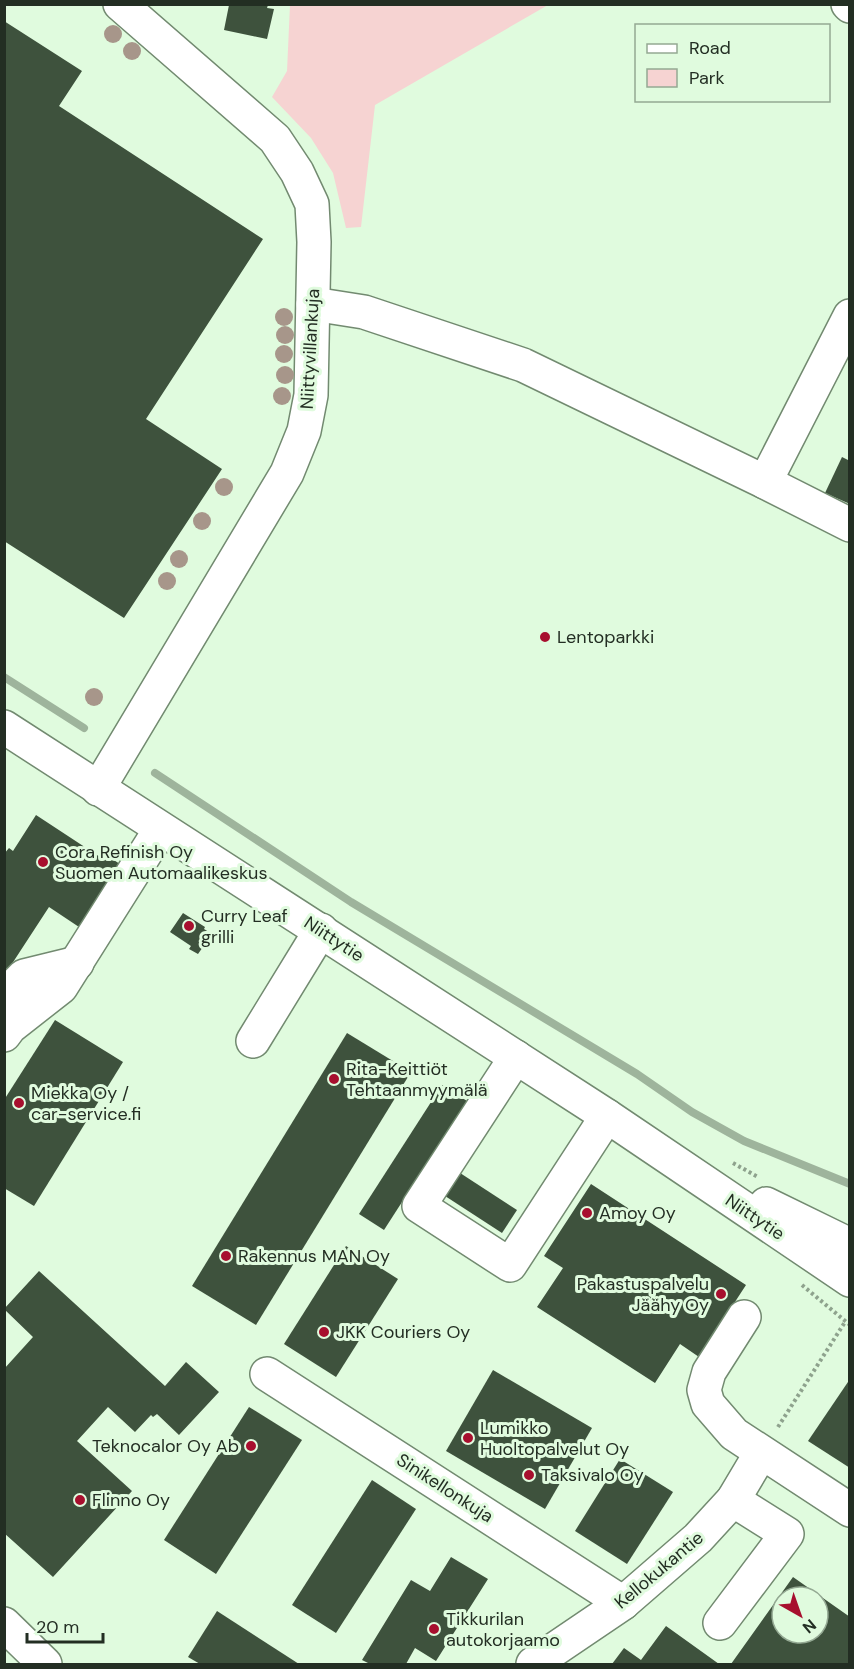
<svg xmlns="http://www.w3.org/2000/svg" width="854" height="1669" font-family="'DM Sans',sans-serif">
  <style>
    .green { fill: #f6d3d2 }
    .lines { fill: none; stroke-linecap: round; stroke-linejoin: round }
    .stream { stroke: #9eb49c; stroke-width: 8 }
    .building { fill: #3e523d; fill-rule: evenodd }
    .minor-casing { stroke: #728a70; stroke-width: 36 }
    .major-casing { stroke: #728a70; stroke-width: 36 }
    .path { stroke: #8ea28d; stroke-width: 4; stroke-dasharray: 3 3; stroke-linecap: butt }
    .minor { stroke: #fff; stroke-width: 33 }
    .major { stroke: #fff; stroke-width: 33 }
    .tree { fill: #a7968a }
    .poi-dot { fill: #a70f2e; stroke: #e0fbde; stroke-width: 2 }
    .labels { text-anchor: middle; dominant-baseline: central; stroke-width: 6; stroke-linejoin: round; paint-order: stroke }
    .street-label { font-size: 18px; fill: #232e23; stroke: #e0fbde }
    .poi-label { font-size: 18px; fill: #232e23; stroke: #e0fbde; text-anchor: start }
  </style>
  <rect width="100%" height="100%" fill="#e0fbde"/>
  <path class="green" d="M290,5v-1l258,1 -173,100 -14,122 -15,1 -13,-55 -22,-35 -39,-41 15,-26z"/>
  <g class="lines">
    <g class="stream">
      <path d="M4,677l80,51"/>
      <path d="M155,773l196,129 286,172 55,38 52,29 106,43"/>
    </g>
  </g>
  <g class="building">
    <path d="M229,5h39l-1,3 7,1 -7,30 -43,-9z"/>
    <path d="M4,21l78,50 -23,35 204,133 -117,180 76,50 -98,149 -120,-77z"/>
    <path d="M842,457l8,4v43l-25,-11z"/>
    <path d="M36,815l67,44 3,-4 17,11 -41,63 -33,-22 -45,69v-122l5,-6 4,3z"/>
    <path d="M183,913l22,14 -1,2 8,5 -14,20 -9,-5 2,-3 -21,-14z"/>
    <path d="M55,1020l68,42 -89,144 -30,-18v-88z"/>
    <path d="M347,1033l64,39 -155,253 -64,-39z"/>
    <path d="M442,1085l25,16 -83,129 -25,-16z"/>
    <path d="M457,1171l60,39 -15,23 -60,-39z"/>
    <path d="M591,1184l155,101 -47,72 -19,-13 -25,39 -118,-76 26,-39 -19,-12z"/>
    <path d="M346,1246l52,33 -62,98 -52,-33z"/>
    <path d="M39,1271l126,115 21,-24 33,30 -40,43 -22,-21 -4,3 -2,-2 -16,17 -27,-25 -31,34 55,50 -79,86 -49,-44v-164l29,-32 -29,-28z"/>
    <path d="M493,1370l99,58 -47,81 -99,-58z"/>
    <path d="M850,1379v89l-42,-27z"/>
    <path d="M249,1407l53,33 -86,134 -52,-34z"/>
    <path d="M620,1459l53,33 -46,72 -52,-33z"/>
    <path d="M372,1480l44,29 -80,124 -44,-28z"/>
    <path d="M451,1557l37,22 -52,82 -21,-13 -9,16h-36l-8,-4 49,-80 19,11z"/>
    <path d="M793,1577l57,40v47h-119zM782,1597h36v36h-36z"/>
    <path d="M217,1611l82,53h-99l-12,-7z"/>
    <path d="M666,1626l53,38h-107l12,-16 17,12z"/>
  </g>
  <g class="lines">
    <defs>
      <g id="minor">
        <path d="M848,4l2,2"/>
        <path d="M313,304l51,8 159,53 242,117 85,-166"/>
        <path d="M765,482l85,43"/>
        <path d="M98,789l189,-316 17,-42 7,-36 3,-153 -2,-38 -15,-32 -22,-33 -155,-135"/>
        <path d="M4,996l20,-20 53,-13"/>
        <path d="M4,1035l6,-8 51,-40 99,-157"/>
        <path d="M253,1041l68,-111"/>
        <path d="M516,1057l-97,149 91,59 97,-149"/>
        <path d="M744,1317l-35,55 -5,18 4,14 26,30 116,76"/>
        <path d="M267,1374l356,229"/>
        <path d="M720,1623l67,-89 -54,-34"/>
        <path d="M4,1624l41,40"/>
        <path d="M533,1664l90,-61 75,-65 35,-38 28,-47"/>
      </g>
      <g id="major">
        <path d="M4,727l603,389 243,164"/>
        <path d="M766,1204l84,41"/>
      </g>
    </defs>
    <use href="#minor" class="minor-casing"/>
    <use href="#major" class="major-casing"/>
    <g class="path">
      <path d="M733,1163l25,14"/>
      <path d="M802,1285l48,40"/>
      <path d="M778,1427l67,-105"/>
    </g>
    <use href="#minor" class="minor"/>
    <use href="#major" class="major"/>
  </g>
  <g class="tree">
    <circle cx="113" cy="34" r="9"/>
    <circle cx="132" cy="51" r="9"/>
    <circle cx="284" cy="317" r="9"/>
    <circle cx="285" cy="335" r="9"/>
    <circle cx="284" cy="354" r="9"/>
    <circle cx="285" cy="375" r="9"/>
    <circle cx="282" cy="396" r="9"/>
    <circle cx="224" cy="487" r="9"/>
    <circle cx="202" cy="521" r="9"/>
    <circle cx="179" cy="559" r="9"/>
    <circle cx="167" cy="581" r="9"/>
    <circle cx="94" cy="697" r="9"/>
  </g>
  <g class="poi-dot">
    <circle cx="545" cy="637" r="6"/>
    <circle cx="43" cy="862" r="6"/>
    <circle cx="189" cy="926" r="6"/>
    <circle cx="334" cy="1079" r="6"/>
    <circle cx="19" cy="1103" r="6"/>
    <circle cx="587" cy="1213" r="6"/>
    <circle cx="226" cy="1256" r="6"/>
    <circle cx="721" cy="1294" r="6"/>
    <circle cx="324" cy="1332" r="6"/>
    <circle cx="468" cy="1438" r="6"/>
    <circle cx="251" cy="1446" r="6"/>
    <circle cx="529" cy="1475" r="6"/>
    <circle cx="80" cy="1500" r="6"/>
    <circle cx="434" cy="1629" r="6"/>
  </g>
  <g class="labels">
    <g class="street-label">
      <text transform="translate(310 349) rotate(-87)">Niittyvillankuja</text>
      <text transform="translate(334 939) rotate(33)">Niittytie</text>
      <text transform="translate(755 1217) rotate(34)">Niittytie</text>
      <text transform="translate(445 1488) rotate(33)">Sinikellonkuja</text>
      <text transform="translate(659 1570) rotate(-40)">Kellokukantie</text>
    </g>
    <g class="poi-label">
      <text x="557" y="637">Lentoparkki</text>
      <text x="55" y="852">Cora Refinish Oy<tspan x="55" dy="21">Suomen Automaalikeskus</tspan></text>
      <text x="201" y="916">Curry Leaf<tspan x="201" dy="21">grilli</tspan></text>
      <text x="346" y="1069">Rita-Keittiöt<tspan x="346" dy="21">Tehtaanmyymälä</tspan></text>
      <text x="31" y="1093">Miekka Oy /<tspan x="31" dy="21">car-service.fi</tspan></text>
      <text x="599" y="1213">Amoy Oy</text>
      <text x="238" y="1256">Rakennus MAN Oy</text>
      <text x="709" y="1284" text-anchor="end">Pakastuspalvelu<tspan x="709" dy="21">Jäähy Oy</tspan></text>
      <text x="336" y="1332">JKK Couriers Oy</text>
      <text x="480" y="1428">Lumikko<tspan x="480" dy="21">Huoltopalvelut Oy</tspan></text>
      <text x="239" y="1446" text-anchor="end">Teknocalor Oy Ab</text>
      <text x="541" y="1475">Taksivalo Oy</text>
      <text x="92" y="1500">Flinno Oy</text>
      <text x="446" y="1619">Tikkurilan<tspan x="446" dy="21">autokorjaamo</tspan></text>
    </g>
  </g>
  <rect width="854" height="1669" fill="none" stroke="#232e23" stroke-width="12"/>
  <rect x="635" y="24" width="195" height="78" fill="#e0fbde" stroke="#94a993" stroke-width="1.5"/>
  <rect x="647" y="44" width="30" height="9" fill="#ffffff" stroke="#94a993" stroke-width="1.5"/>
  <text x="689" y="54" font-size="18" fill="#232e23">Road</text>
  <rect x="647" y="69" width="30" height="18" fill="#f6d3d2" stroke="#94a993" stroke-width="1.5"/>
  <text x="689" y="84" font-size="18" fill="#232e23">Park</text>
  <g transform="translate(800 1615) rotate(140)"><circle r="28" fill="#e0fbde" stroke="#94a993" stroke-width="1.5"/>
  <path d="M0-4.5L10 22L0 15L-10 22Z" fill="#a70f2e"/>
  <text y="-9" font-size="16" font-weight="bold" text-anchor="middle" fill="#232e23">N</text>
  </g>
  <path d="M27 1633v9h76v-9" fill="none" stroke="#232e23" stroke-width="3"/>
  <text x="36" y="1633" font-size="18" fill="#232e23" stroke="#e0fbde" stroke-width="4.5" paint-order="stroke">20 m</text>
</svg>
